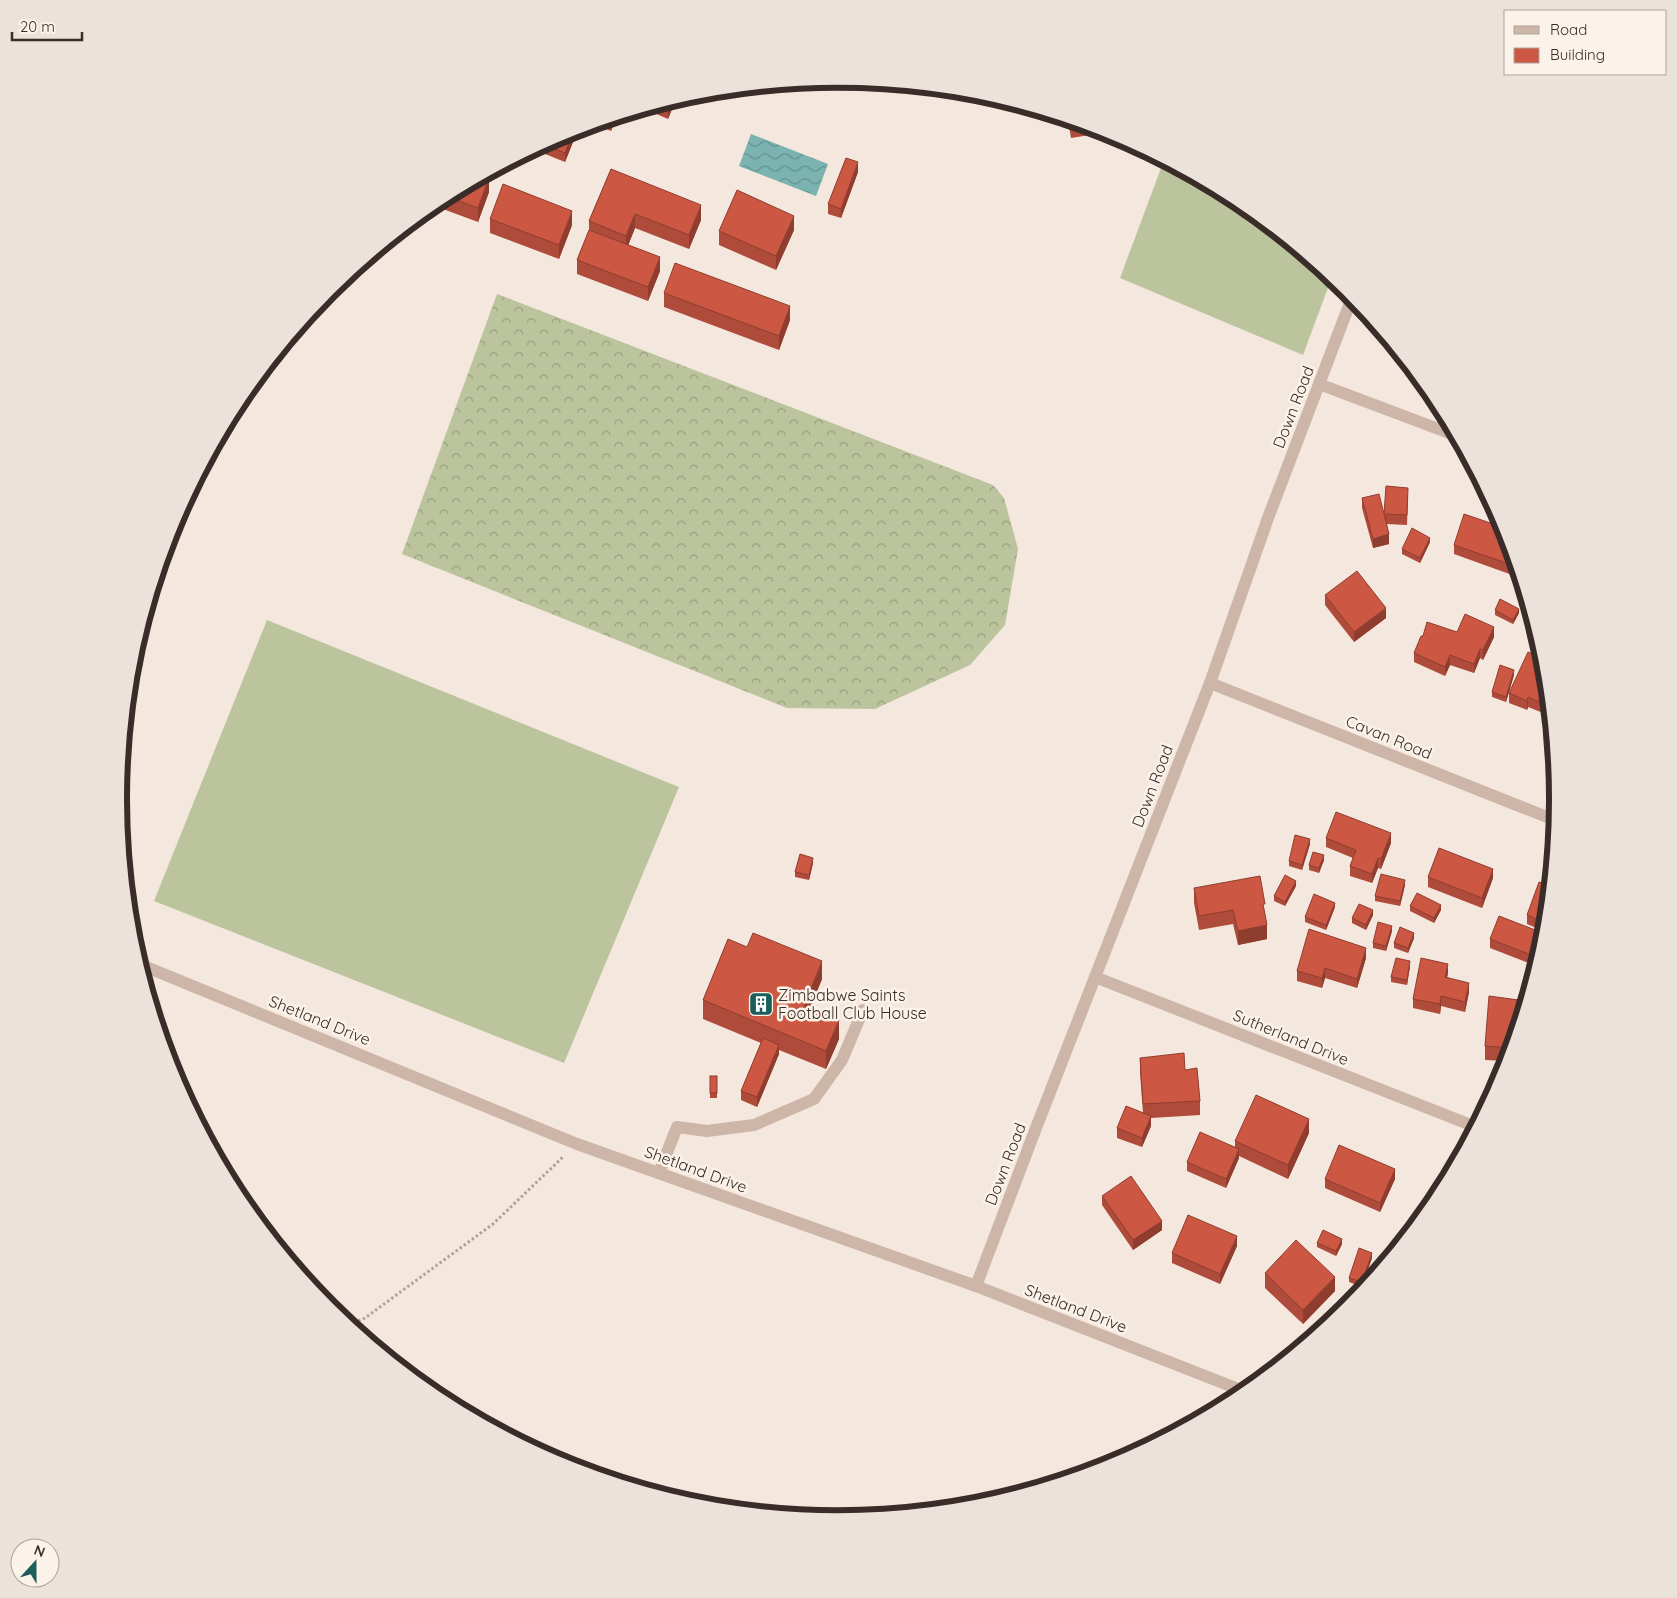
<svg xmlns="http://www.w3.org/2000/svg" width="1677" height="1598" font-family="Quicksand,sans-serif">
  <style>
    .grass { fill: #bbc49c }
    .forest { fill: url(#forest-crowns) }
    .water { fill: url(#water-waves) }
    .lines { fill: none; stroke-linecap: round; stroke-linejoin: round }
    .path { stroke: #b99f92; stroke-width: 3; stroke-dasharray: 2.5 2.5; stroke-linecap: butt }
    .minor { stroke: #cdb5a8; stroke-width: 12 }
    .wall { fill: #af4b3a }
    .shaded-wall { fill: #8f3d2f }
    .building { fill: #cc5743; stroke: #8f3d2f }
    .labels { text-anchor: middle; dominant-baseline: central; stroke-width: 5; stroke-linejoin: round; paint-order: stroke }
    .street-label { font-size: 16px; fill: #392c29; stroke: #fbf2ea }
    .poi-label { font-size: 16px; fill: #392c29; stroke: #fbf2ea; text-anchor: start }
    .rim { fill: none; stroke: #392c29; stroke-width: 6 }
  </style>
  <defs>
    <pattern id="forest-crowns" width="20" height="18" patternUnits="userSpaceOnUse" patternTransform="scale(1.25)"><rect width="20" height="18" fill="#bbc49c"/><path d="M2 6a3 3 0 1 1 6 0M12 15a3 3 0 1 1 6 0" fill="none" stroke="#999f7f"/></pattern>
    <pattern id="water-waves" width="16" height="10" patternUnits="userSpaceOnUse" patternTransform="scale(1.25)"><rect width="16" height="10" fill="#7ab3b0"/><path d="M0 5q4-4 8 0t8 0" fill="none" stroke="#65928f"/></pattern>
  </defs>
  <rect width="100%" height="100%" fill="#f4e7dd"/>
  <g class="grass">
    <path d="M1164,160l75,40 93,77 -29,78 -183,-77z"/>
    <path d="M267,620l412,167 -115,276 -410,-162z"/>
  </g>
  <path class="forest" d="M497,294l496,191 11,13 14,51 -13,76 -35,40 -95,44 -88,-1 -385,-154z"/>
  <path class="water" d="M751,134l77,30 -12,32 -77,-30z"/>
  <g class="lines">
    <path class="path" d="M349,1325l16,-7 128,-94 71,-68"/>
    <g class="minor">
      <path d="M1319,384l138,52"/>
      <path d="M153,590l44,-111"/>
      <path d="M1210,683l347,138"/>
      <path d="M139,964l438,180 399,142 270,106"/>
      <path d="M1095,977l381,150"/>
      <path d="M659,1173l18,-46 30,4 47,-6 60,-26 28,-39 21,-50"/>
      <path d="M976,1286l60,-158 174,-445 58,-165 85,-223"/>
    </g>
  </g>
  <g class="wall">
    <path d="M676,99l-8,20 -23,-10z"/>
    <path d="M616,118l-5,13 -17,-7z"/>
    <path d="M1068,120l41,12 -38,6z"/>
    <path d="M577,129v3l-12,30 -30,-12v-2l28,-15z"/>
    <path d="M611,169l90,51 -12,29 -54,-21 -7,17 32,26 -12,30 -71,-27v-14l12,-30v-9z"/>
    <path d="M858,172l-17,46 -13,-4v-10z"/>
    <path d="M484,176l5,16 -11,30 -46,-17 7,-5z"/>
    <path d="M490,219l82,6 -13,34 -69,-26z"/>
    <path d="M794,230l-18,40 -57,-25v-14z"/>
    <path d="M664,293l126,27 -11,30 -115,-43z"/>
    <path d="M1408,497l-1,28 -20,-1 2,20 -16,4 -11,-40v-10l22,17z"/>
    <path d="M1505,528l13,41 -3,7 -61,-22v-9z"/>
    <path d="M1430,542l-10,21 -18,-9v-5z"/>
    <path d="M1524,590l7,22 -12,-6v-5z"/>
    <path d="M1325,595l61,23 -32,24 -29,-37z"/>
    <path d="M1495,610l24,3 -6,11 -18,-9z"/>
    <path d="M1457,632l37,5 -11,23 -3,-2 -6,15 -24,-8 -5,11 -31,-14v-9l9,-17z"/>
    <path d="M1545,669l-2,4 3,1 5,42 -23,-9 -1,3 -18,-7v-10z"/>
    <path d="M1514,675l-8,27 -14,-5v-5z"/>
    <path d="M1326,838l65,5 -10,26 -3,-1 -6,15 -22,-7v-10l3,-8 -27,-11z"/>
    <path d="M1310,844l-8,26 -13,-4v-5z"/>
    <path d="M1324,860l-5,13 -10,-3v-5z"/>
    <path d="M813,863l-4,17 -14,-3v-5z"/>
    <path d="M1428,877l65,1 -11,30 -54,-21z"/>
    <path d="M1405,885l-5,21 -25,-5v-5z"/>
    <path d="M1296,886l-11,20 -11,-5v-5z"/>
    <path d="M1550,886l-4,46 -19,-8v-9z"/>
    <path d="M1194,888l71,26 2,25 -29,6 -5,-21 -34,6 -5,-27z"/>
    <path d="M1410,906l31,4 -7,13 -24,-12z"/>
    <path d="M1335,907l-9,23 -21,-8v-5z"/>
    <path d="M1373,915l-7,15 -14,-7v-5z"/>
    <path d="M1392,931l-6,20 -13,-3v-5z"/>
    <path d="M1414,938l-6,15 -14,-5v-5z"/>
    <path d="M1490,939l53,4 -9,22 -44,-17z"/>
    <path d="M1366,958l-9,30 -32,-10 -3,10 -25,-7v-10z"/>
    <path d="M1410,966l-3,19 -16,-3v-5z"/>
    <path d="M1448,973l-1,4 22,15 -4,20 -24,-6 -1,8 -27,-6v-9z"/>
    <path d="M822,979l-12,29 29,31 -13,30 -47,-19v4l-22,53 -16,-7v-9l20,-48 -58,-24v-19z"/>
    <path d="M1526,1001l-18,60 -23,-1v-14z"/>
    <path d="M1140,1058l45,12 15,31v14l-49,3v8l-9,21 -25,-9v-10l26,-15 -3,-41z"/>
    <rect x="710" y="1076" width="7" height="22"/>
    <path d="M1309,1133l-21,46 -49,-23v2l-13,30 -39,-17v-9l48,-15v-6z"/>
    <path d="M1325,1179h70l-15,33 -55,-24z"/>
    <path d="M1102,1196l60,34 -29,20 -31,-45z"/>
    <path d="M1317,1243l25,1 -6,12 -19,-9z"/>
    <path d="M1237,1246l-17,38 -48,-21v-10z"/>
    <path d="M1372,1258l-10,29 -13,-5v-4z"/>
    <path d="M1265,1273l70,18 -32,33 -38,-36z"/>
  </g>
  <g class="shaded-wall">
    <path d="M676,99l-8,20v-15l1,-3z"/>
    <path d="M616,118l-5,13v-12z"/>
    <path d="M577,129v3l-12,30v-9l9,-23z"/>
    <path d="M858,162v10l-17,46v-9z"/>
    <path d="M489,178v14l-11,30v-14z"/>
    <path d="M701,205v15l-12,29v-14z"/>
    <path d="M572,211v14l-13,34v-14z"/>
    <path d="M635,214v14l-9,23v-15z"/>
    <path d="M794,216v14l-18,40v-14z"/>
    <path d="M660,257v14l-12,30v-14z"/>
    <path d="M790,306v14l-11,30v-14z"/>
    <path d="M1389,534v10l-16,4v-9z"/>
    <path d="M1430,538v4l-10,21v-5z"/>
    <path d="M1516,564l2,5 -3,7v-10z"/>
    <path d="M1386,608v10l-32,24v-10z"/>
    <path d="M1519,609v4l-6,11v-4z"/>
    <path d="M1494,627v10l-11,23v-10z"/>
    <path d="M1480,649v9l-6,15v-9z"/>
    <path d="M1450,655v10l-5,11v-9z"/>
    <path d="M1545,660v9l-5,12v-9z"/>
    <path d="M1514,670v5l-8,27v-5z"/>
    <path d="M1528,697v10l-1,3v-9z"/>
    <path d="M1391,833v10l-10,26v-10z"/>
    <path d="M1310,839v5l-8,26v-5z"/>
    <path d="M1324,855v5l-5,13v-5z"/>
    <path d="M813,858v5l-4,17v-5z"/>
    <path d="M1378,858v10l-6,15v-9z"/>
    <path d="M1493,869v9l-11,30v-10z"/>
    <path d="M1405,880v5l-5,21v-5z"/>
    <path d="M1296,881v5l-11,20v-4z"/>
    <path d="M1335,903v4l-9,23v-5z"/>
    <path d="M1441,905v5l-7,13v-5z"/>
    <path d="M1373,910v5l-7,15v-5z"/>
    <path d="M1267,925v14l-29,6v-14z"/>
    <path d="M1392,926v5l-6,20v-5z"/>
    <path d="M1414,933v5l-6,15v-5z"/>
    <path d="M1543,933v10l-9,22v-9z"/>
    <path d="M1366,948v10l-9,30v-9z"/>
    <path d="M822,961v18l-18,45v-18z"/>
    <path d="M1410,961v5l-3,19v-5z"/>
    <path d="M1448,964v9l-3,13v-9z"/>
    <path d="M1325,968v10l-3,10v-10z"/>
    <path d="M1469,983v9l-4,20v-10z"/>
    <path d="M1441,996v10l-1,8v-10z"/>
    <path d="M839,1020v19l-13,30v-18z"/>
    <path d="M779,1045v9l-22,53v-10z"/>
    <path d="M1151,1116v10l-9,21v-9z"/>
    <path d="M1309,1119v14l-21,46v-14z"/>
    <path d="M1239,1149v9l-13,30v-9z"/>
    <path d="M1395,1169v10l-15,33v-9z"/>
    <path d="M1162,1221v9l-29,20v-10z"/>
    <path d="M1237,1236v10l-17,38v-10z"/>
    <path d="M1342,1239v5l-6,12v-5z"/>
    <path d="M1372,1253v5l-10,29v-5z"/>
    <path d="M1335,1277v14l-32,33v-14z"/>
  </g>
  <g class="building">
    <path d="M1070,120l19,6 -18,3z"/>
    <path d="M574,130l-9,23 -22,-9 20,-11z"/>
    <path d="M846,158l12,4 -17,47 -13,-5z"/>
    <path d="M611,169l90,36 -12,30 -54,-21 -9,22 -37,-15z"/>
    <path d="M484,176l5,2 -11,30 -32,-12z"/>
    <path d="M503,184l69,27 -13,34 -69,-26z"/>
    <path d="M737,190l57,26 -18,40 -57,-25z"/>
    <path d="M589,230l71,27 -12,30 -71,-27z"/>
    <path d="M675,263l115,43 -11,30 -115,-43z"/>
    <path d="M1386,486l22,2 -1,27 -23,-1z"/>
    <path d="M1379,494l10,40 -16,5 -11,-41z"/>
    <path d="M1464,514l41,14 11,36 -1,2 -61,-21z"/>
    <path d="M1412,528l18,10 -10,20 -18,-9z"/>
    <path d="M1357,571l29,37 -32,24 -29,-37z"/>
    <path d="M1524,590l5,16 -10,-5z"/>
    <path d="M1500,599l19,10 -6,11 -18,-10z"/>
    <path d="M1465,614l29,13 -11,23 -3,-1 -6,15 -24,-9 -5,12 -31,-14 7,-17h2l4,-14 30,10z"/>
    <path d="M1528,652l17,7 -5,13 6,2 4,32 -22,-9 -1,4 -18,-8z"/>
    <path d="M1500,665l14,5 -8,27 -14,-5z"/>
    <path d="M1336,812l55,21 -10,26 -3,-1 -6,16 -22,-8 6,-16 -30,-12z"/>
    <path d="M1295,835l15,4 -8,26 -13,-4z"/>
    <path d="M1439,848l54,21 -11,29 -54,-21z"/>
    <path d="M1313,852l11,3 -5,13 -10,-3z"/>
    <path d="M800,854l13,4 -4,17 -14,-3z"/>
    <path d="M1381,874l24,6 -5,21 -25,-5z"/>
    <path d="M1285,875l11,6 -11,21 -11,-6z"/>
    <path d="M1260,876l5,28h-2l4,21 -29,6 -5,-21 -34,6 -5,-28z"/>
    <path d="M1539,882l11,4 -4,37 -19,-8z"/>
    <path d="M1417,893l24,12 -7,13 -24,-12z"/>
    <path d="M1314,894l21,9 -9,22 -21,-8z"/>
    <path d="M1359,904l14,6 -7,15 -14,-7z"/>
    <path d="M1499,916l44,17 -9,23 -44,-17z"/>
    <path d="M1378,922l14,4 -6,20 -13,-3z"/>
    <path d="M1400,927l14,6 -6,15 -14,-5z"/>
    <path d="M1309,929l57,19 -9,31 -32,-11 -3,10 -25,-7z"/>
    <path d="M753,933l69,28 -18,45 35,14 -13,31 -123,-51 25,-61 19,8z"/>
    <path d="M1396,958l14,3 -3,19 -16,-3z"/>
    <path d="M1421,958l27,6 -3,13 24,6 -4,19 -24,-6 -1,8 -27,-5z"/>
    <path d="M1489,996l37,5 -9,29 -3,-1v13l-2,6 -27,-2z"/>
    <path d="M763,1038l16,7 -22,52 -16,-6z"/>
    <path d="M1184,1053l1,17 12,-2 3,33 -57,3 -3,-46z"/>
    <rect x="710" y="1076" width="7" height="17"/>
    <path d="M1256,1095l53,24 -21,46 -53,-24z"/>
    <path d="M1126,1106l25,10 -9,22 -25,-10z"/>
    <path d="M1200,1132l39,17 -13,30 -39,-17z"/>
    <path d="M1339,1145l56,24 -15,34 -55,-24z"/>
    <path d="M1131,1176l31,45 -29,19 -31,-44z"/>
    <path d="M1436,1189l6,2 -5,8 -12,15z"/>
    <path d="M1188,1215l49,21 -17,38 -48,-21z"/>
    <path d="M1323,1230l19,9 -6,12 -19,-8z"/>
    <path d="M1296,1240l39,37 -32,33 -38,-37z"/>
    <path d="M1359,1248l13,5 -10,29 -13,-4z"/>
  </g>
  <defs>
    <symbol id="building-square" viewBox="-11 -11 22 22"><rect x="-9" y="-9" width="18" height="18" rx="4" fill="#1c5e5b" stroke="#fbf2ea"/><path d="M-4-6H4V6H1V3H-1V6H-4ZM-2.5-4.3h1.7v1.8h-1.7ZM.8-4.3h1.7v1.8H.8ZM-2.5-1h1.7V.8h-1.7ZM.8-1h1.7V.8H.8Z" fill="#fff"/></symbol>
  </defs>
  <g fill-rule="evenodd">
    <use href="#building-square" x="747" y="990" width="28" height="28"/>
  </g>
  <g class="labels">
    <g class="street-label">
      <text transform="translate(1293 407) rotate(-69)">Down Road</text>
      <text transform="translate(1389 737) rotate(22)">Cavan Road</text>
      <text transform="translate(1152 786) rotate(-69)">Down Road</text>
      <text transform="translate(320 1020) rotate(22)">Shetland Drive</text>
      <text transform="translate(1291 1037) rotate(22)">Sutherland Drive</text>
      <text transform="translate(1005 1164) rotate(-69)">Down Road</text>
      <text transform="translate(696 1169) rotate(20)">Shetland Drive</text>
      <text transform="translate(1076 1308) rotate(21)">Shetland Drive</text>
    </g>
    <g class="poi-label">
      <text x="778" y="995">Zimbabwe Saints<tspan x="778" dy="18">Football Club House</tspan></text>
    </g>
  </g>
  <path d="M0 0H1677V1598H0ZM127 799a711 711 0 1 1 1422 0a711 711 0 1 1-1422 0Z" fill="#ebe2db" fill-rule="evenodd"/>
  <path class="rim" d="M127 799a711 711 0 1 1 1422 0a711 711 0 1 1-1422 0Z"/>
  <rect x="1504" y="10" width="162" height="65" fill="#fbf2ea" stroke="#ada39d"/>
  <rect x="1514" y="26" width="25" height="8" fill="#cdb5a8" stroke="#ada39d"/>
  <text x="1550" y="35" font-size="15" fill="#392c29">Road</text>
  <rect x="1514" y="48" width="25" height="15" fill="#cc5743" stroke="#ada39d"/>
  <text x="1550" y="60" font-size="15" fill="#392c29">Building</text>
  <g transform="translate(35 1563) rotate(21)"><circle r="24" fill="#fbf2ea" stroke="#ada39d"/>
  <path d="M0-4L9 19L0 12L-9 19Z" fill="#1c5e5b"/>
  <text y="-8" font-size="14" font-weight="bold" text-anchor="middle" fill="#392c29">N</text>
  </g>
  <path d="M12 32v8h70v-8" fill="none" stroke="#392c29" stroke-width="2.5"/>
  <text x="20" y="32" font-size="15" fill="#392c29" stroke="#fbf2ea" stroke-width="4" paint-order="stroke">20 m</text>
</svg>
